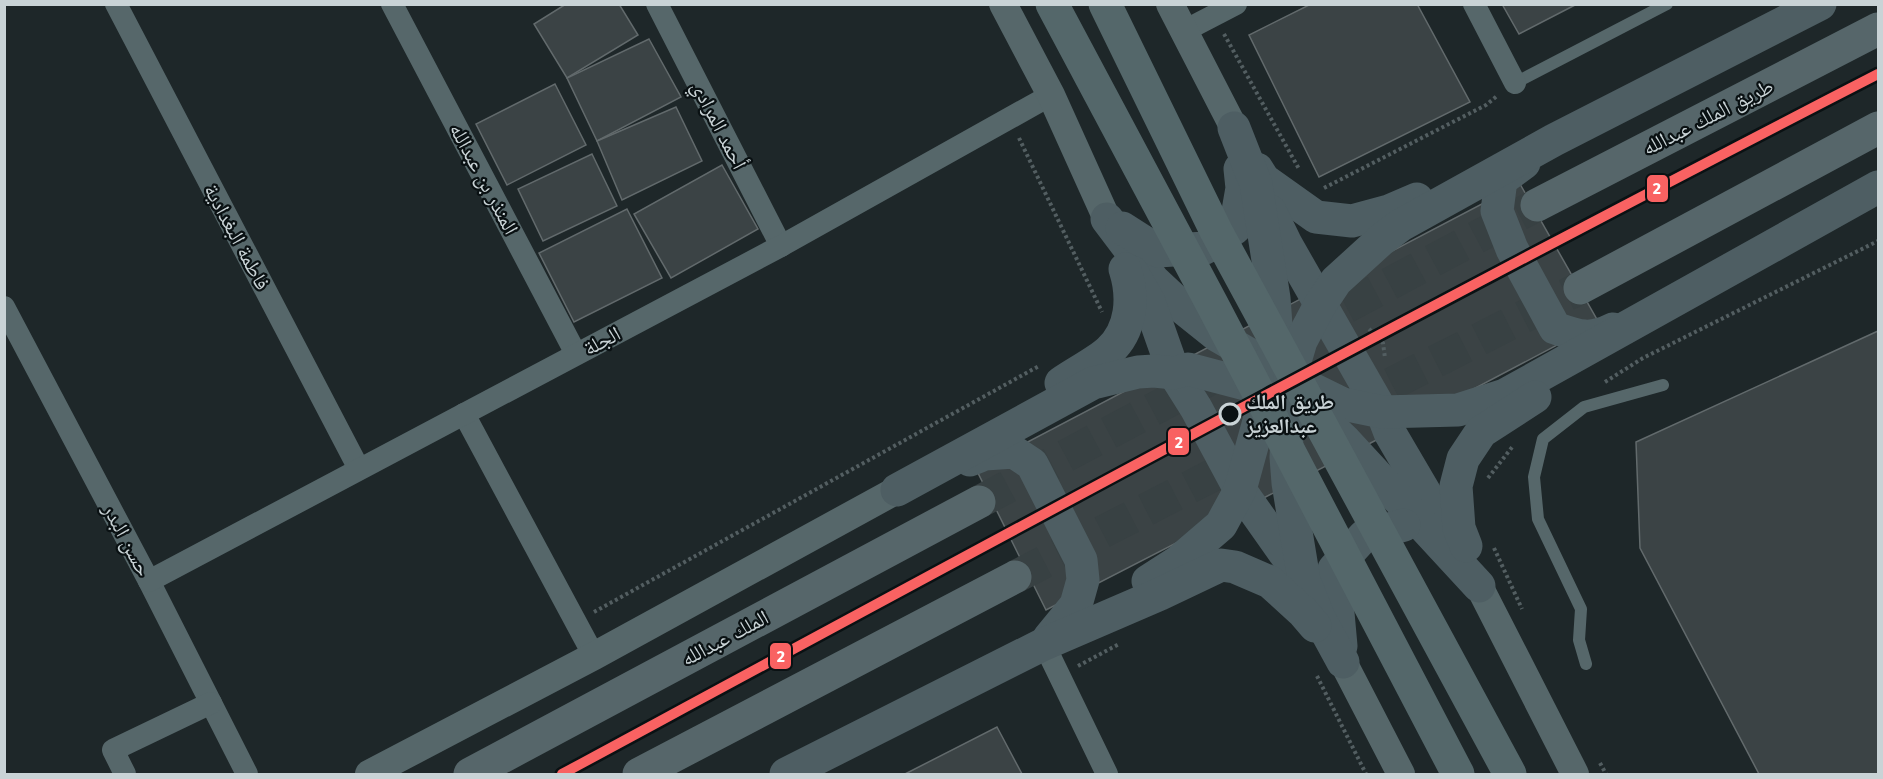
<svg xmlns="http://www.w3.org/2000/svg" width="1883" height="779" font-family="'Fira Sans','Noto Naskh Arabic',sans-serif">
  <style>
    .building { fill: #3b4345; stroke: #626a6c; stroke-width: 1.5 }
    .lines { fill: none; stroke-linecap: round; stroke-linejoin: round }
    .trunk-tunnel { stroke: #384143; stroke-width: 33; stroke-dasharray: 33 16; stroke-linecap: butt }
    .path { stroke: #535e61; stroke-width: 4; stroke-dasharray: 3 3; stroke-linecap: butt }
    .service { stroke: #56676a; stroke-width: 12 }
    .minor { stroke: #56676a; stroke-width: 22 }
    .tertiary { stroke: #56676a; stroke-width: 28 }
    .secondary { stroke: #4e5e63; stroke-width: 33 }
    .trunk { stroke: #56666a; stroke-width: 33 }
    .primary-bridge { stroke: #54676a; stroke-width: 33 }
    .metro-1-casing { stroke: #0a1113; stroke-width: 15 }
    .metro-1 { stroke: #f96262; stroke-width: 10 }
    .stop-dot { fill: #0a1113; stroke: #c9d3d6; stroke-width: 3 }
    .labels { text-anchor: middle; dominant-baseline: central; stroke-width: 4.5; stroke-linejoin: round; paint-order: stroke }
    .street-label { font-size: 21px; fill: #c9d3d6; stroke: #0a1113 }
    .stop-label { font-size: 21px; font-weight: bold; fill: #c9d3d6; stroke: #0a1113; text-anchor: start }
    .line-badge { stroke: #0a1113; stroke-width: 2 }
    .badge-label { font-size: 16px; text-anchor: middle; font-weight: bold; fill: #fff }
  </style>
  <rect width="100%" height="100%" fill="#1e2729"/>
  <g class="building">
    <path d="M566,4h53l19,31 -71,43 -33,-54z"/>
    <path d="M1311,4h106l53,98 -151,75 -70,-142z"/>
    <path d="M1502,4h75l-58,30z"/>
    <path d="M649,39l32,58 -84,44 -30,-63z"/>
    <path d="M555,84l31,61 -79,40 -31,-61z"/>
    <path d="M676,107l26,54 -80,39 -25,-59z"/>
    <path d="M592,154l25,52 -74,35 -25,-52z"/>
    <path d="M722,165l36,64 -87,49 -37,-64z"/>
    <path d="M1520,184l79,139 -209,110 -344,177 -70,-141z"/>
    <path d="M627,209l35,69 -88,44 -35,-69z"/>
    <path d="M1878,331v443h-119l-119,-226 -4,-106z"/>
    <path d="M997,727l25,47h-117z"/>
  </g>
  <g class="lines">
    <g class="trunk-tunnel">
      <path d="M1303,330l234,-125"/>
      <path d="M1348,406l232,-118"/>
      <path d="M979,502l231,-123"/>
      <path d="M1015,577l239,-123"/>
    </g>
    <g class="path">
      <path d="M1224,34l75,135"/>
      <path d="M1019,138l83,174"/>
      <path d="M1324,188l162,-83 11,-9"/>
      <path d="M1369,329l14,14 2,15"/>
      <path d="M1605,382l38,-24 235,-117"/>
      <path d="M1488,478l25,-32"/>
      <path d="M1494,548l28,61"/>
      <path d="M594,612l445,-246"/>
      <path d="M1078,666l41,-22"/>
      <path d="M1317,676l49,98"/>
      <path d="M1600,763l6,11"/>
    </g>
    <g class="service">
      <path d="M1515,83l152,-79"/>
      <path d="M1586,664l-7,-24 2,-31 -43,-90 -4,-42 9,-38 41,-32 79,-22"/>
    </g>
    <g class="minor">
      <path d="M116,4l243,465"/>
      <path d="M392,4l184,350"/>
      <path d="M657,4l124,242"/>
      <path d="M1474,4l41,79"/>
      <path d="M1184,31l52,-27"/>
      <path d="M4,307l145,274 98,193"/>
      <path d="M464,414l130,242"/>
      <path d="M149,581l632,-335 270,-151"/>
      <path d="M1044,644l63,130"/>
      <path d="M125,774l-12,-24 98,-47"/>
    </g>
    <g class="tertiary">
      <path d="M1003,4l48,91 56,124"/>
      <path d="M1170,4l64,124"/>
      <path d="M1479,586l96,188"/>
      <path d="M1343,662l58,112"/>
      <path d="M369,774l225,-118 303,-166"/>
    </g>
    <g class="secondary">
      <path d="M1524,163l-23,17 -4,31 15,38 43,79c23,8 34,13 58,1"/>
      <path d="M1257,169l7,11 52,37 36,4 37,-10 28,-12"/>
      <path d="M1270,211l16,33 96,168 8,21 58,99"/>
      <path d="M1107,219l46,61 30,28 35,28 72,42 53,26 39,8 76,-2 47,-15 373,-208"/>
      <path d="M1122,228l36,23 47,-3 30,-20 7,-40 -2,-19"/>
      <path d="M1132,272l17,30 25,71 22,35 44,82 60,85"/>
      <path d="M1061,383c14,-10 36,-21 48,-32 23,-21 25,-54 16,-82"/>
      <path d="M1321,418l24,23 134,145"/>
      <path d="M970,460l15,-6 29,-2 18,12 49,96 2,20 -7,25 -27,33"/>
      <path d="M897,490l196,-107 45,-11 16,-1 20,2 14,-4 88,23"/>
      <path d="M1466,546l-7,-18 -3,-42 7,-27 18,-27 54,-35"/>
      <path d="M1148,581l31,-20 42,-36 19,-35 28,-102 4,-21 4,-42 -2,-27 -18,-114 -22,-56"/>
      <path d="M1341,646l-7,-77 30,-33 40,-11"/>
      <path d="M1343,662l-24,-44 -15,-38 -16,-97 -2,-26 4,-79 11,-37 19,-36 16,-24 45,-41 20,-15 153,-85 266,-136"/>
      <path d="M786,774l258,-130 116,-50 61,-29 14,2 35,15 33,30 12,14"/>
    </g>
    <g class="trunk">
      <path d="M1537,205l341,-176"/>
      <path d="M1580,288l298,-160"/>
      <path d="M470,774l509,-272"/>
      <path d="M639,774l376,-197"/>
    </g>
    <g class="primary-bridge">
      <path d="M1052,4l160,300 246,470"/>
      <path d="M1105,4l111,227 294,543"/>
    </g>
    <defs>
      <path id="metro-1" d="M562,774c437,-236 874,-473 1316,-700"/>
    </defs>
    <use href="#metro-1" class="metro-1-casing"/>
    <use href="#metro-1" class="metro-1"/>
  </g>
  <circle class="stop-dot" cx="1230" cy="414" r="10"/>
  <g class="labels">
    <g class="street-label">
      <text transform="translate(1708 117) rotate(-27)">طريق الملك عبدالله</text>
      <text transform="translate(719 125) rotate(63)">أحمد المرادي</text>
      <text transform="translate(484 179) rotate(62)">المنذر بن عبدالله</text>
      <text transform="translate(237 237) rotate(62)">فاطمة البغدادية</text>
      <text transform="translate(602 341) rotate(-28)">الجلة</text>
      <text transform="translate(127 540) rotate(62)">حسن البدر</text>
      <text transform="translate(725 638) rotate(-28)">الملك عبدالله</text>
    </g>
    <g class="stop-label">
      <text x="1246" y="402">طريق الملك<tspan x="1246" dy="24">عبدالعزيز</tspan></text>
    </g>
  </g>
  <g class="line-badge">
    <rect x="1646" y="174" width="23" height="29" rx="6" fill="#f96262"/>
    <rect x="1167" y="427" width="23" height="29" rx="6" fill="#f96262"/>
    <rect x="769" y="642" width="23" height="28" rx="6" fill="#f96262"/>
  </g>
  <g class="badge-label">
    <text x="1657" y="194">2</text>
    <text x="1179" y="448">2</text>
    <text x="781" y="662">2</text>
  </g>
  <rect width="1883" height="779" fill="none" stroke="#c9d3d6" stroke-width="12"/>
</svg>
